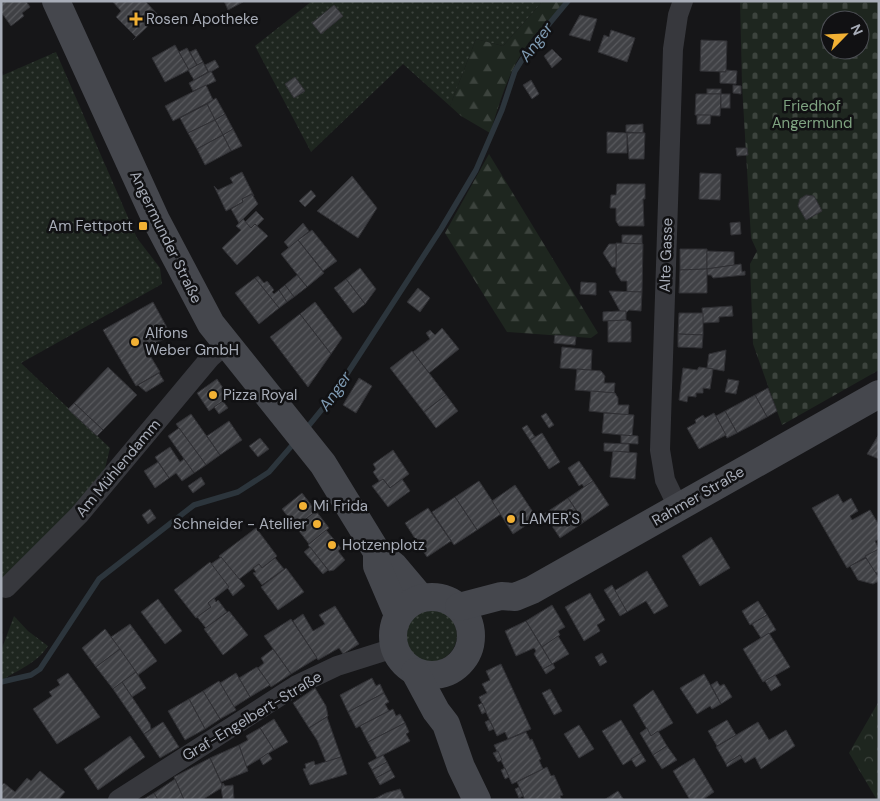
<svg xmlns="http://www.w3.org/2000/svg" width="880" height="801" font-family="'DM Sans',sans-serif">
  <style>
    .grass { fill: url(#grass-dots) }
    .forest { fill: url(#forest-firs) }
    .cemetery { fill: url(#cemetery-stones); fill-rule: evenodd }
    .park { fill: url(#park-crowns) }
    .lines { fill: none; stroke-linecap: round; stroke-linejoin: round }
    .stream { stroke: #2c353c; stroke-width: 5.5 }
    .building { fill: url(#building-hatch); stroke: #303034 }
    .street { stroke: #37383d; stroke-width: 20 }
    .secondary { stroke: #45474d; stroke-width: 28 }
    .poi-dot { fill: #f2b134; stroke: #111113; stroke-width: 2 }
    .labels { text-anchor: middle; dominant-baseline: central; stroke-width: 5; stroke-linejoin: round; paint-order: stroke }
    .poi-label { font-size: 15px; fill: #a8adb8; stroke: #111113; text-anchor: start }
    .park-label { font-size: 15px; fill: #7fa381; stroke: #111113 }
    .street-label { font-size: 15px; fill: #a8adb8; stroke: #111113 }
    .water-label { font-size: 16px; font-style: italic; fill: #7f9bb3; stroke: #111113 }
  </style>
  <defs>
    <pattern id="grass-dots" width="8" height="8" patternUnits="userSpaceOnUse" patternTransform="scale(1.25)"><rect width="8" height="8" fill="#1e261f"/><path d="M2 2h.1M6 6h.1" fill="none" stroke="#3c433d" stroke-width="1.8" stroke-linecap="round"/></pattern>
    <pattern id="forest-firs" width="22" height="20" patternUnits="userSpaceOnUse" patternTransform="scale(1.25)"><rect width="22" height="20" fill="#1e261f"/><path d="M5 1l3.5 6h-7zM16 11l3.5 6h-7z" fill="#3c433d"/></pattern>
    <pattern id="cemetery-stones" width="16" height="16" patternUnits="userSpaceOnUse" patternTransform="scale(1.25)"><rect width="16" height="16" fill="#1e261f"/><path d="M2 7V4a2 2 0 0 1 4 0v3zM10 15v-3a2 2 0 0 1 4 0v3z" fill="#3c433d"/></pattern>
    <pattern id="park-crowns" width="20" height="18" patternUnits="userSpaceOnUse" patternTransform="scale(1.25)"><rect width="20" height="18" fill="#1e261f"/><path d="M2 6a3 3 0 1 1 6 0M12 15a3 3 0 1 1 6 0" fill="none" stroke="#3c433d"/></pattern>
    <pattern id="building-hatch" width="6" height="6" patternUnits="userSpaceOnUse" patternTransform="scale(1.25)"><rect width="6" height="6" fill="#404145"/><path d="M-1 1l2-2M0 6l6-6M5 7l2-2" fill="none" stroke="#595a5e"/></pattern>
  </defs>
  <rect width="100%" height="100%" fill="#161618"/>
  <g class="grass">
    <path d="M312,1h231l-40,45 -27,-7 -26,67 -47,-42 -92,88 -56,-106z"/>
    <path d="M56,52l81,186 23,30 2,16 -141,79 89,85 -8,33 -98,99 -3,-4v-500z"/>
    <circle cx="430" cy="635" r="27"/>
    <path d="M14,616l14,15 20,15c-12,18 -29,23 -47,35v-30z"/>
  </g>
  <g class="forest">
    <path d="M543,1h21c-9,18 -26,28 -37,44 -19,27 -27,57 -37,88l-29,-17 -11,-10 26,-67 27,7z"/>
    <path d="M489,154l109,179 -7,5 -84,-6 -62,-99z"/>
  </g>
  <path class="cemetery" d="M740,1h139v369l-97,55 -29,-81 -3,-80 7,-13 -6,-13 -9,-153zM830,20h30v30h-30z"/>
  <path class="park" d="M879,701v99h-2l-28,-47z"/>
  <g class="lines">
    <g class="stream">
      <path d="M306,429l26,-32 109,-168 35,-59 26,-60 13,-39 15,-24 38,-46"/>
      <path d="M1,682l30,-7 9,-6 59,-90 95,-74 44,-13 31,-20 26,-30"/>
    </g>
  </g>
  <g class="building">
    <path d="M1,1h25l4,6 -8,6 2,3 -13,10 -10,-14z"/>
    <path d="M112,1h33l14,15 -26,24 3,-3 -20,-20 5,-6z"/>
    <path d="M224,1h19v1l-15,8z"/>
    <path d="M334,5l9,11 -22,18 -9,-11z"/>
    <path d="M580,15l17,4 -7,22 -21,-6z"/>
    <path d="M611,30l24,8 -8,24 -29,-10 6,-17 5,2z"/>
    <path d="M701,40l26,1 -1,31 -26,-1z"/>
    <path d="M175,45l14,25 -24,12 -13,-24z"/>
    <path d="M187,48l10,17 -8,5 -10,-18z"/>
    <path d="M196,49l7,13 -6,3 -7,-13z"/>
    <path d="M552,49l10,10 -10,9 -8,-12z"/>
    <path d="M215,60l4,7 -10,6 -4,-8z"/>
    <path d="M203,62l5,10 -14,8 -6,-10z"/>
    <path d="M726,70l11,1 -1,13 -16,-1v-11h6z"/>
    <path d="M211,71l5,10 -23,10 -4,-8z"/>
    <path d="M295,77l10,14 -11,7 -9,-14z"/>
    <path d="M531,80l8,14 -7,5 -9,-14z"/>
    <path d="M206,85l7,15 -40,21 -8,-15z"/>
    <path d="M733,85l8,1v8l-8,-1z"/>
    <rect x="707" y="89" width="14" height="5"/>
    <path d="M696,94h25l-1,22 -25,-1z"/>
    <rect x="721" y="94" width="9" height="14"/>
    <path d="M216,98l9,16 -10,6 -8,-16z"/>
    <path d="M207,104l8,16 -27,13 -8,-15z"/>
    <path d="M225,114l8,15 -10,6 -8,-15z"/>
    <path d="M697,115h14l-1,9h-13z"/>
    <path d="M215,120l8,15 -26,14 -9,-16z"/>
    <path d="M643,124v9l-17,-1v-7z"/>
    <path d="M233,129l9,17 -11,5 -8,-16z"/>
    <path d="M607,132l20,1v20h-20z"/>
    <path d="M627,133h18l-1,26h-15z"/>
    <path d="M223,135l8,16 -26,14 -8,-16z"/>
    <path d="M736,148h11l1,7 -11,1z"/>
    <path d="M242,172l12,24 -2,-2 -10,5 1,3 -17,9 -12,-25 4,4 15,-7 -3,-5z"/>
    <path d="M700,173l21,1 -1,26 -21,-1z"/>
    <path d="M352,176l25,32 -19,30 -41,-27z"/>
    <path d="M617,184h28v15h-2l1,27h-25l-3,-5v-13h-6l1,-13h5z"/>
    <path d="M311,190l5,6 -11,11 -6,-6z"/>
    <path d="M252,194l6,10 -19,19 -8,-14 12,-7 -1,-3z"/>
    <path d="M806,195l8,1 8,15 -16,9 -8,-14 2,-7z"/>
    <path d="M256,211l8,8 -7,7 -2,-2 -4,4 -6,-6z"/>
    <path d="M243,219l8,9 4,-4 13,12 -31,29 -15,-17 19,-18 -5,-4z"/>
    <path d="M740,222l1,12 -10,1 -1,-12z"/>
    <path d="M303,223l6,8 -20,17 -5,-6z"/>
    <path d="M312,230l25,31 -14,10 -25,-31z"/>
    <path d="M622,235h20v9l-20,-1z"/>
    <path d="M298,240l26,33 -17,14 -26,-33z"/>
    <path d="M616,243l27,1 -1,48h-15v-11h-6l-5,-8z"/>
    <path d="M609,244h7v23h-4l-9,-14z"/>
    <path d="M680,249h27v20l-27,1z"/>
    <path d="M707,251l27,1v13l-27,4z"/>
    <path d="M741,264l1,8 3,-1v4l-32,3 -2,-3h-4v-6z"/>
    <path d="M360,268l16,21 -11,15 -19,-25z"/>
    <path d="M707,269v24h-28l1,-23z"/>
    <path d="M297,275l10,12 -13,10 -9,-12z"/>
    <path d="M258,276l6,7 3,-2 7,9 -2,2 2,2 5,-4 8,12 -8,6 -24,-30z"/>
    <path d="M255,278l24,30 -20,16 -24,-31z"/>
    <path d="M346,279l19,25 -12,9 -19,-25z"/>
    <path d="M581,282l15,1v12l-16,-1z"/>
    <path d="M285,285l9,12 -7,5 -8,-12z"/>
    <path d="M418,288l12,10 -10,14 -13,-10z"/>
    <path d="M609,291l33,1 -1,19 -12,-1 -3,3 -6,-2z"/>
    <path d="M153,302l18,33 -25,14 14,23 -24,14 -33,-56z"/>
    <path d="M315,302l27,36 -11,16 -31,-40z"/>
    <path d="M732,306l1,10 -14,1v5l-16,1 -1,-15z"/>
    <path d="M620,311h6v9l-23,1v-9z"/>
    <path d="M679,313h24v22l-25,-1z"/>
    <path d="M300,314l31,40 -23,33 -38,-50z"/>
    <path d="M626,320l5,2v20h-23v-21z"/>
    <path d="M442,328l17,21 -30,24 -16,-21 17,-13 -4,-6 4,-3 5,5z"/>
    <path d="M678,334l25,1 -1,13 -24,-1z"/>
    <path d="M555,335l21,2 -1,8 -21,-2z"/>
    <path d="M562,347l30,3 -1,20 -31,-2z"/>
    <path d="M726,350l-2,21 -17,-3 2,-14z"/>
    <path d="M412,351l34,44 -22,17 -34,-44z"/>
    <path d="M108,367l29,28 -34,35 -29,-27z"/>
    <path d="M699,367l14,2 -3,20 -7,-1v5h-7v4l-8,-1 -1,6 -8,-2 4,-32 14,2z"/>
    <path d="M577,369l24,2 4,5 -1,7h11l-1,10 -39,-3z"/>
    <path d="M159,373l5,8 -18,11 -8,-7z"/>
    <path d="M359,378l13,8 -16,27 -13,-8z"/>
    <path d="M217,379l12,18 -20,14 -12,-18z"/>
    <path d="M728,379l11,2 -3,13 -11,-2z"/>
    <path d="M768,388l9,23 -10,6 -12,-22z"/>
    <path d="M591,391l24,2 3,5v7h11l-1,10 -39,-4z"/>
    <path d="M446,395l12,16 -22,17 -12,-16z"/>
    <path d="M755,395l12,22 -30,16 -12,-22z"/>
    <path d="M223,401l5,7 -9,6 -5,-7z"/>
    <path d="M74,403l29,27 -6,6 -29,-27z"/>
    <path d="M725,411l12,22 -10,5 -11,-22z"/>
    <path d="M546,413l8,12 -5,3 -8,-12z"/>
    <path d="M604,413l30,2 -2,21 -30,-3z"/>
    <path d="M714,413l12,22 -27,14 -12,-21 9,-5 -1,-3 8,-5 2,3z"/>
    <path d="M191,414l29,41 -14,10 -30,-41z"/>
    <path d="M229,421l13,19 -22,15 -13,-19z"/>
    <path d="M527,425l8,12 -5,3 -8,-12z"/>
    <path d="M179,428l27,37 -12,8 -26,-37z"/>
    <path d="M542,433l18,29 -11,7 -19,-29z"/>
    <path d="M879,434v25l-12,-5z"/>
    <path d="M621,435l17,1v8l-17,-1z"/>
    <path d="M260,438l9,11 -11,8 -9,-11z"/>
    <path d="M604,443l25,1v8l-25,-1z"/>
    <path d="M170,447l10,15 4,-3 10,14 -12,8 -6,-8 -7,5 -14,-21z"/>
    <path d="M393,450l16,24 -19,14 -7,-9 -3,3 -7,-10 3,-3 -3,-5z"/>
    <path d="M613,451l24,2 -2,26 -25,-2z"/>
    <path d="M579,461l14,20 -9,6 -2,-3 -3,2 -11,-18z"/>
    <path d="M158,462l11,16 -14,10 -11,-17z"/>
    <path d="M201,477l4,7 -12,9 -5,-7z"/>
    <path d="M383,479l7,9 12,-9 8,12 -22,16 -16,-21z"/>
    <path d="M479,481l22,33 -24,16 -22,-33z"/>
    <path d="M593,481l16,24 -25,17 -16,-24z"/>
    <path d="M515,485l22,33 -24,16 -21,-33z"/>
    <path d="M302,493l14,18 -20,16 -14,-18z"/>
    <path d="M838,494l5,9 8,-5 7,13 -8,5 2,4 18,-10 9,15v14l-4,2 4,8 -32,19 -35,-60z"/>
    <path d="M455,497l22,33 -23,15 -22,-33z"/>
    <path d="M568,498l16,24 -24,16 -16,-24z"/>
    <path d="M428,508l23,33 -24,16 -22,-34z"/>
    <path d="M150,509l6,9 -8,6 -6,-9z"/>
    <path d="M316,511l13,17 -20,16 -13,-17z"/>
    <path d="M256,528l21,28 -15,12 -3,-4 -21,16 -19,-24z"/>
    <path d="M326,530l15,18 -3,3 7,9 -11,10 -5,1 -21,-26z"/>
    <path d="M711,537l19,31 -30,18 -18,-30z"/>
    <path d="M310,547l18,23 -5,4 -19,-22z"/>
    <path d="M879,549v22l-4,3 -10,-18z"/>
    <path d="M221,557l24,29 -12,10 -22,-32z"/>
    <path d="M275,558l9,11 -22,16 -9,-12 3,-1 -3,-4 6,-4 3,4z"/>
    <path d="M866,558l13,20v3l-6,3 -15,-4 -8,-14z"/>
    <path d="M210,562l19,25 -21,16 3,4 -15,11 -22,-28z"/>
    <path d="M286,568l18,24 -26,18 -17,-23z"/>
    <path d="M647,571l21,35 -14,8 -8,-13 -19,11 -13,-21z"/>
    <path d="M612,585l15,27 -7,4 -16,-26z"/>
    <path d="M590,593l15,27 -8,5 3,6 -16,10 -19,-34z"/>
    <path d="M214,598l2,4 2,-2 9,12 -21,16 -9,-11 14,-10 -3,-4z"/>
    <path d="M158,599l24,32 -17,13 -24,-32z"/>
    <path d="M758,601l9,14 -17,10 -8,-14z"/>
    <path d="M552,605l13,22 -7,4 2,4 -18,12 -16,-26z"/>
    <path d="M335,606l24,38 -16,10 -4,-6 -21,12 -25,-39 10,-7 10,17 12,-7 -6,-9z"/>
    <path d="M229,611l19,24 -25,20 -19,-26z"/>
    <path d="M767,615l9,15 -15,8 -9,-14z"/>
    <path d="M291,619l26,39 -26,16 -27,-38z"/>
    <path d="M526,621l26,43 -9,5 -9,-15 2,-3 -2,-3 -18,8 -11,-25z"/>
    <path d="M130,624l27,37 -19,14 -27,-38z"/>
    <path d="M105,629l15,20 -24,18 -14,-19z"/>
    <path d="M769,633l21,34 -27,15 -20,-33z"/>
    <path d="M558,636l11,18 -17,10 -10,-17z"/>
    <path d="M120,649l16,23 -23,17 -17,-22z"/>
    <path d="M273,649l18,25 -20,13 -13,-19 6,-5 -3,-5z"/>
    <path d="M602,653l5,9 -7,4 -5,-9z"/>
    <path d="M501,664l30,65 -23,10 -3,-7 -8,4 -18,-39 8,-4 -5,-9 8,-4 -4,-9z"/>
    <path d="M553,664l2,4 -9,6 -3,-5z"/>
    <path d="M257,667l13,18 -20,12 -11,-19z"/>
    <path d="M136,672l10,16 -14,9 -10,-15z"/>
    <path d="M68,673l32,44 -43,27 -24,-35 19,-13 -3,-4 11,-7 -3,-5z"/>
    <path d="M236,673l14,24 -16,10 -14,-24z"/>
    <path d="M704,674l17,30 -9,5 -2,-3 -13,8 -17,-26z"/>
    <path d="M775,675l6,10 -10,6 -6,-10z"/>
    <path d="M372,678l4,8 4,-2 4,9 -36,19 -8,-17z"/>
    <path d="M219,681l17,29 -16,9 -17,-28z"/>
    <path d="M717,681l3,5 4,-2 8,13 -11,7 -10,-19z"/>
    <path d="M122,682l28,42 1,5 -7,5 -31,-45z"/>
    <path d="M315,688l11,18 2,10 -19,12 -16,-25z"/>
    <path d="M550,689l12,22 -8,4 -12,-22z"/>
    <path d="M653,690l20,33 -22,13 -18,-31z"/>
    <path d="M203,691l17,28 -15,10 -16,-30z"/>
    <path d="M384,693l5,9 -4,2 4,7 -33,17 -8,-16z"/>
    <path d="M189,699l16,30 -20,11 -17,-29z"/>
    <path d="M482,703l4,9 -4,2 -4,-9z"/>
    <path d="M393,709l3,7 4,-2 5,9 -37,19 -8,-16z"/>
    <path d="M327,717l14,40 -15,5 -9,-22 -8,-12z"/>
    <path d="M274,719l14,23 -14,8 -14,-22z"/>
    <path d="M489,720l5,9 -5,2 -4,-9z"/>
    <path d="M621,720l20,33 -18,12 -21,-34z"/>
    <path d="M727,720l9,15 -19,11 -9,-15z"/>
    <path d="M163,722l16,25 -19,11 -16,-24z"/>
    <path d="M758,722l11,18 17,-10 9,16 -34,23 -6,-12 -10,6 -5,-8 -14,9 -10,-17z"/>
    <path d="M405,723l4,9 -3,2 4,7 -33,17 -9,-16z"/>
    <path d="M579,725l15,24 -15,9 -15,-24z"/>
    <path d="M260,728l14,22 -28,17 -7,-22 9,-5 -2,-4z"/>
    <path d="M647,728l4,8 7,-5 9,15 -14,9 -13,-22z"/>
    <path d="M526,732l4,8 2,-1 9,20 -2,1 4,9 -31,15 -18,-39z"/>
    <path d="M130,736l15,21 -47,33 -14,-21z"/>
    <path d="M239,745l9,26 -27,11 -11,-24z"/>
    <path d="M667,746l10,14 -15,9 -9,-14z"/>
    <path d="M498,751l4,9 -4,2 -5,-9z"/>
    <path d="M268,753l4,6 -9,6 -3,-6z"/>
    <path d="M641,753l5,8 -10,6 -5,-8z"/>
    <path d="M383,755l4,7 -15,8 -4,-7z"/>
    <path d="M740,755l2,3 -15,9 -1,-3z"/>
    <path d="M341,757l6,17 -37,11 -7,-16 3,-1 -1,-4 9,-3 1,4z"/>
    <path d="M210,758l13,29 -21,13h-18l-10,-23z"/>
    <path d="M694,758l20,34 -12,8h-12l-17,-29z"/>
    <path d="M387,762l4,8 -15,8 -4,-8z"/>
    <path d="M547,767l4,9 3,-1 9,20 -3,1 2,4h-37l-8,-18z"/>
    <path d="M505,768l4,9 -4,2 -4,-9z"/>
    <path d="M391,770l4,7 -15,8 -4,-7z"/>
    <path d="M40,771l25,21 -7,8h-57v-14l3,-3 11,9 12,-14 4,3z"/>
    <path d="M175,779l9,21h-26l-4,-7z"/>
    <path d="M223,783l2,3 8,-1 1,15h-11l-2,-12z"/>
    <path d="M519,787l4,9 -4,2 -4,-9z"/>
    <path d="M400,789l5,11 -31,-1 12,-6z"/>
    <path d="M618,791l6,9h-20z"/>
    <path d="M154,793l4,7h-16z"/>
  </g>
  <g class="lines">
    <g class="street">
      <path d="M678,507l-13,-27 -5,-30 13,-401 5,-34 5,-14"/>
      <path d="M6,588l73,-73 131,-157 16,-14"/>
      <path d="M118,800l179,-115 40,-19 57,-18"/>
    </g>
    <g class="secondary">
      <path d="M56,1l100,219 55,104 112,140 54,88 17,14 27,32"/>
      <path d="M377,552v14l21,49"/>
      <circle cx="432" cy="636" r="39"/>
      <path d="M459,607l42,-11 14,1 17,-7 347,-196"/>
      <path d="M415,672l21,39 10,13 15,43 16,33"/>
    </g>
  </g>
  <g class="poi-dot">
    <path d="M133.5 11.5h5v5h5v5h-5v5h-5v-5h-5v-5h5z"/>
    <rect x="138" y="221" width="10" height="10" rx="2.5"/>
    <circle cx="135" cy="342" r="5"/>
    <circle cx="213" cy="395" r="5"/>
    <circle cx="303" cy="506" r="5"/>
    <circle cx="511" cy="519" r="5"/>
    <circle cx="317" cy="524" r="5"/>
    <circle cx="332" cy="545" r="5"/>
  </g>
  <g class="labels">
    <g class="poi-label">
      <text x="146" y="19">Rosen Apotheke</text>
      <text x="133" y="226" text-anchor="end">Am Fettpott</text>
      <text x="145" y="333">Alfons<tspan x="145" dy="17">Weber GmbH</tspan></text>
      <text x="223" y="395">Pizza Royal</text>
      <text x="313" y="506">Mi Frida</text>
      <text x="521" y="519">LAMER'S</text>
      <text x="307" y="524" text-anchor="end">Schneider - Atellier</text>
      <text x="342" y="545">Hotzenplotz</text>
    </g>
    <g class="park-label">
      <text x="812" y="106">Friedhof<tspan x="812" dy="17">Angermund</tspan></text>
    </g>
    <g class="street-label">
      <text transform="translate(166 237) rotate(64)">Angermunder Straße</text>
      <text transform="translate(666 255) rotate(-88)">Alte Gasse</text>
      <text transform="translate(118 468) rotate(-50)">Am Mühlendamm</text>
      <text transform="translate(698 496) rotate(-30)">Rahmer Straße</text>
      <text transform="translate(252 716) rotate(-31)">Graf-Engelbert-Straße</text>
    </g>
    <g class="water-label">
      <text transform="translate(536 42) rotate(-53)">Anger</text>
      <text transform="translate(335 391) rotate(-55)">Anger</text>
    </g>
  </g>
  <rect width="880" height="801" fill="none" stroke="#a8adb8" stroke-width="5"/>
  <g transform="translate(845 35) rotate(66)"><circle r="24" fill="#111113" stroke="#4d4f55"/>
  <path d="M0-4L9 19L0 12L-9 19Z" fill="#f2b134"/>
  <text y="-8" font-size="14" font-weight="bold" text-anchor="middle" fill="#a8adb8">N</text>
  </g>
</svg>
